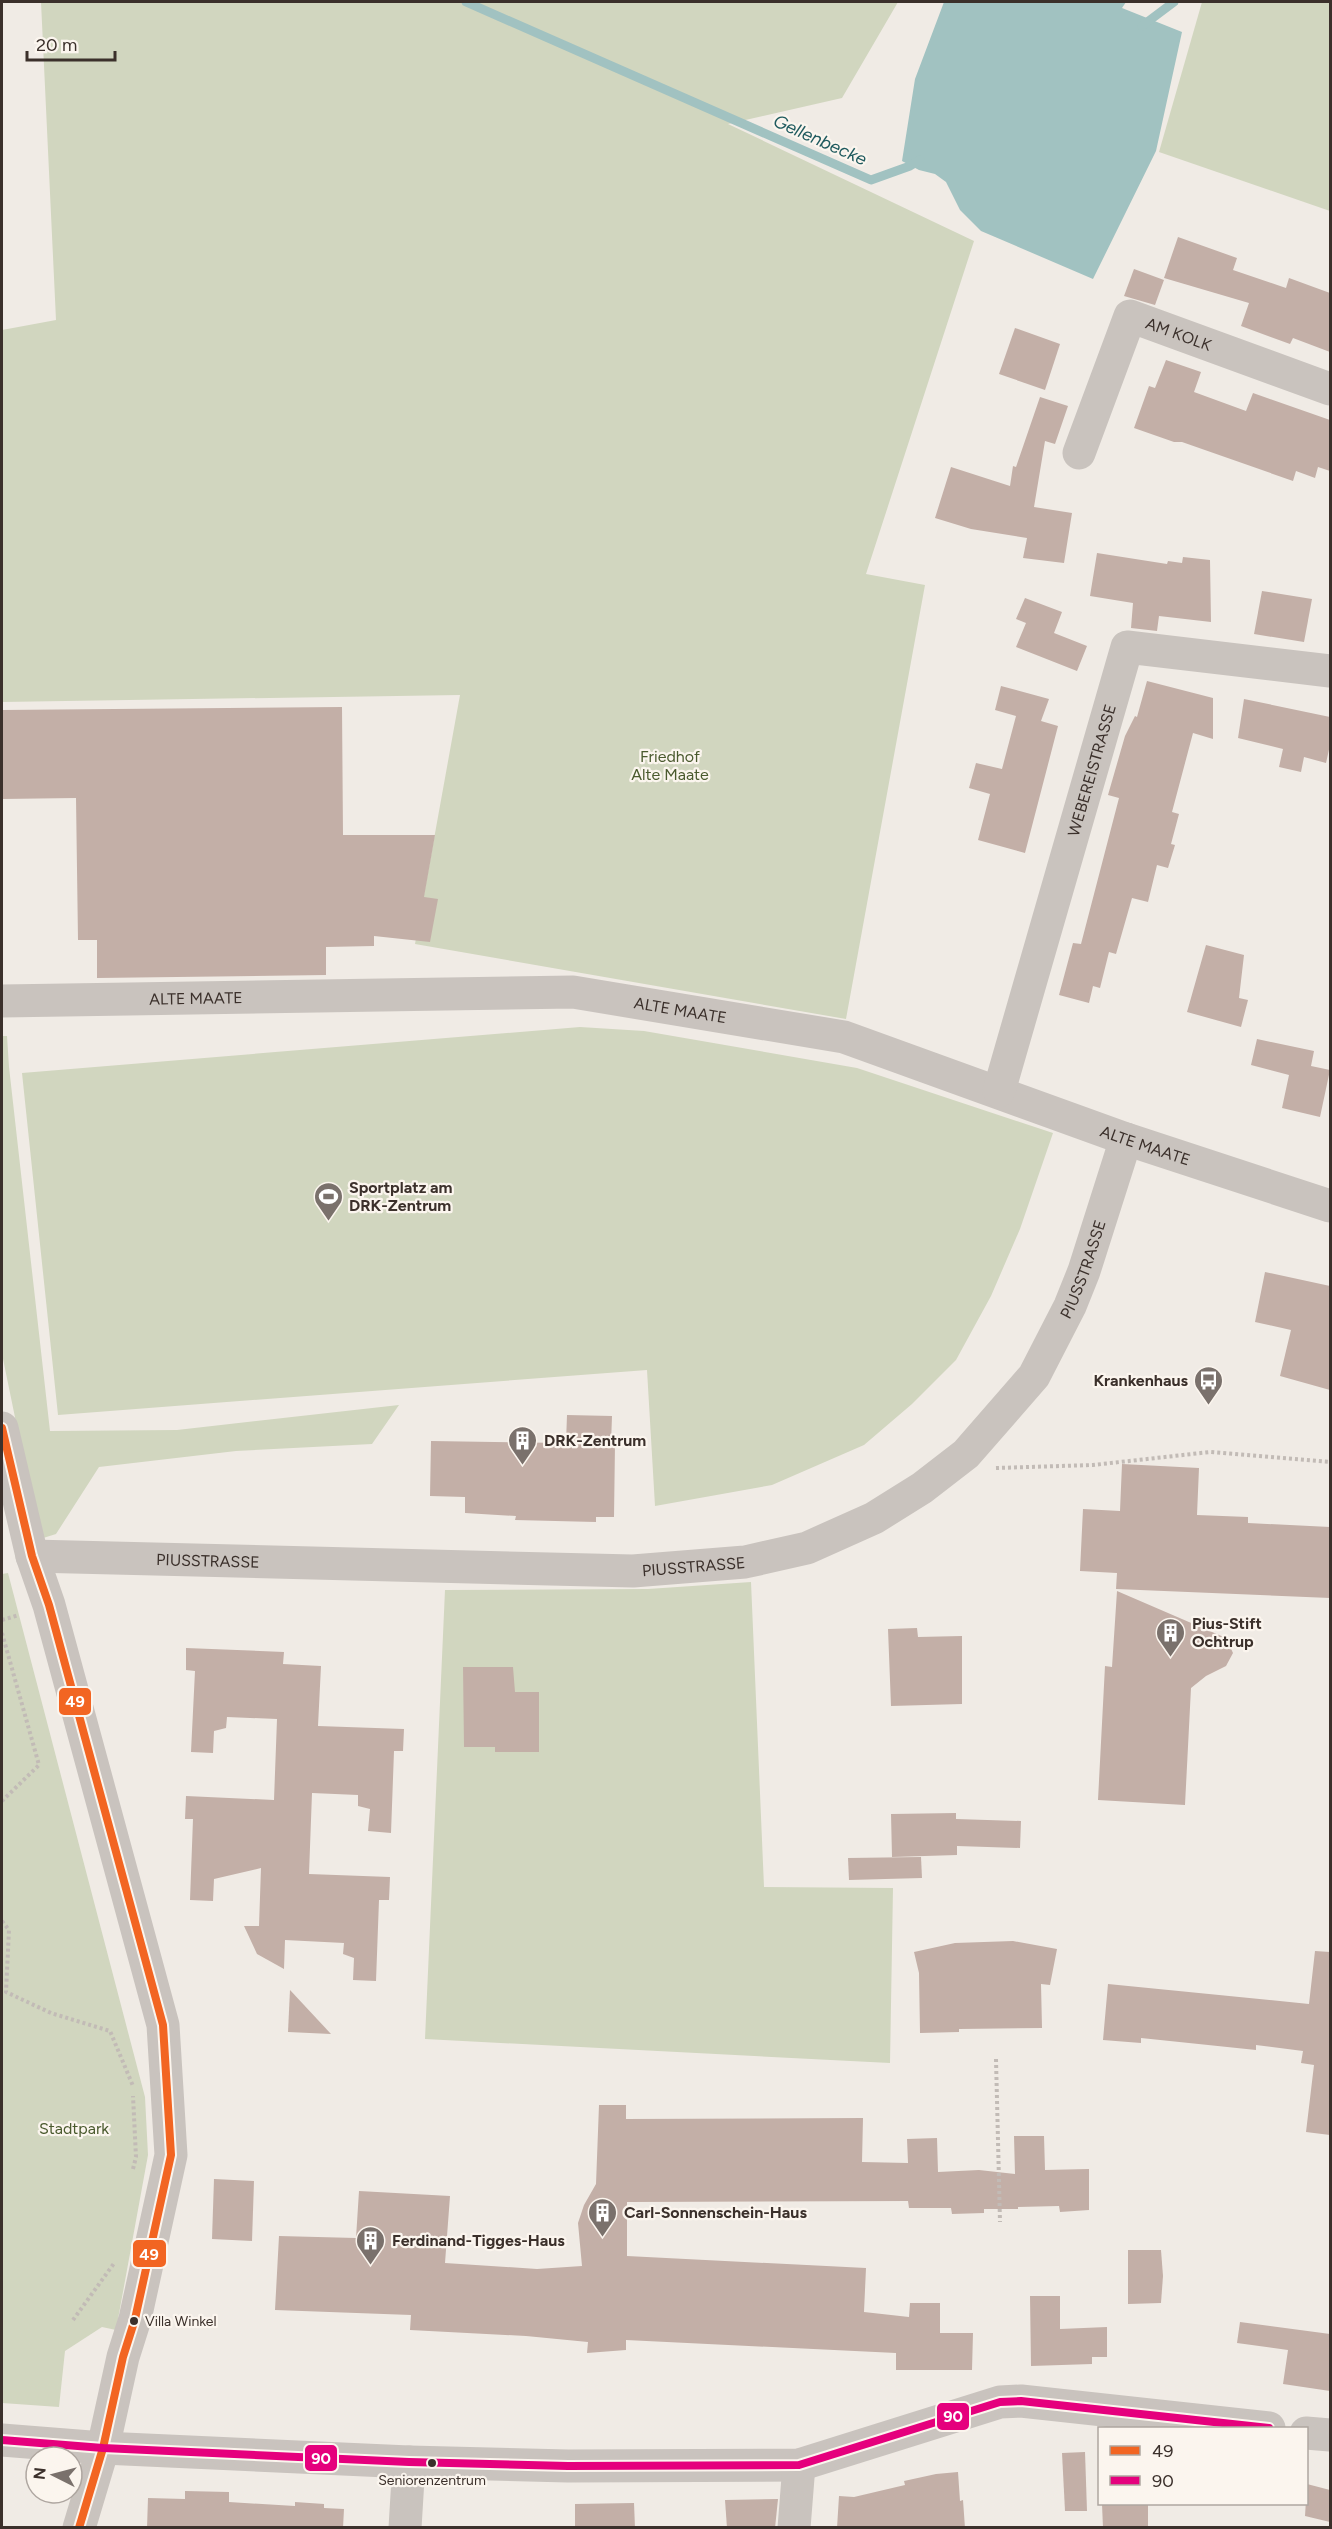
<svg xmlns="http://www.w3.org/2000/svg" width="1332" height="2529" font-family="Figtree,sans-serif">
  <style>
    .green { fill: #d1d6bf }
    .water { fill: #a1c2c1 }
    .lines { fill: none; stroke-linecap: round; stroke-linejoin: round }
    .stream { stroke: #a1c2c1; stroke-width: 9 }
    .building { fill: #c3afa7 }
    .path { stroke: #c2bbb6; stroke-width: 4; stroke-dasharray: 3 3; stroke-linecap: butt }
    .minor { stroke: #c9c3be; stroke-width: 33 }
    .bus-1-casing { stroke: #fbf5ee; stroke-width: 12 }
    .bus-2-casing { stroke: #fbf5ee; stroke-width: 12 }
    .bus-1 { stroke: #f26522; stroke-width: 8 }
    .bus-2 { stroke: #e5007d; stroke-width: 8 }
    .bus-dot { fill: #3b302b; stroke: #fbf5ee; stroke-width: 2 }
    .labels { text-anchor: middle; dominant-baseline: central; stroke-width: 4.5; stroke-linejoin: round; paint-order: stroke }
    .bus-label { font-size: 14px; fill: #3b302b; stroke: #fbf5ee; text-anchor: start }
    .street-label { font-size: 16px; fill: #3b302b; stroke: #fbf5ee }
    .park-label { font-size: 16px; fill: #4a5a2e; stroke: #fbf5ee }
    .poi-label { font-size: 16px; font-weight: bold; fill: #3b302b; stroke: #fbf5ee; text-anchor: start }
    .water-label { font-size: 18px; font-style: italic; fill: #1f5a5e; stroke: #fbf5ee }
    .line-badge { stroke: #fbf5ee; stroke-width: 2 }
    .badge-label { font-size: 16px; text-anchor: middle; font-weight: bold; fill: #fff }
  </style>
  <rect width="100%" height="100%" fill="#f0ebe5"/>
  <g class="green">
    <path d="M41,2h857l-56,96 -114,26 246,117 -108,333 59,11 -79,434 -431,-75 45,-249 -458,7v-372l54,-10z"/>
    <path d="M1202,2h128v209l-171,-59z"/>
    <path d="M580,1027l64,4 213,37 196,65 -33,96 -29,67 -35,64 -44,44 -48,41 -92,40 -117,21 -8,-136 -589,45 -36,-342z"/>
    <path d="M2,1036h5l2,31 41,364 127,-1 222,-25 -27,39 -136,7 -137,16 -43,67 -16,5 -38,-185z"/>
    <path d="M8,1573l137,524 3,58 -32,175 -14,-3 -37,24 -6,56 -57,-4v-829z"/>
    <path d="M751,1582l13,305 129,1 -3,175 -465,-24 20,-449 203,-1z"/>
  </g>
  <path class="water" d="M944,2h182l-4,6 60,24 -26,119 -63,128 -112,-48 -21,-21 -14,-28 -11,-8 -16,-4 -17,-9 13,-82z"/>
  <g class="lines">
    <g class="stream">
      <path d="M466,2l405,178 39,-14 10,-6"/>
      <path d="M1142,26l32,-24"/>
    </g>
  </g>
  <g class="building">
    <path d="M1178,237l59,21 -4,12 53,18 3,-10 41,15v59l-37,-14 -3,6 -49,-18 8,-23 -85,-25z"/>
    <path d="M1134,269l30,11 -9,25 -31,-9z"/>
    <path d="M1015,328l45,16 -15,46 -46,-16z"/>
    <path d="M1166,360l35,12 -7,20 52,19 7,-18 77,27v51l-12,-4 -3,11 -19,-7 -3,10 -111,-39h-8l-40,-14 15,-42 6,2z"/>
    <path d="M1040,397l28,9 -13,38 -10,-3 -11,66 38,6 -8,50 -41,-5 4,-20 -56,-9 -36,-11 16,-51 59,19 3,-20 3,1z"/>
    <path d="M1097,553l70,11 1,-3 14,2 1,-6 27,3 1,62 -52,-6 -2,15 -26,-3 2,-25 -43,-7z"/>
    <path d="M1262,591l50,8 -8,43 -50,-8z"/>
    <path d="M1025,598l37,14 -8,21 33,13 -10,25 -61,-24 10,-24 -10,-4z"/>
    <path d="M1147,681l66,17v41l-20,-6 -21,79 7,2 -8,30 4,1 -7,23 -11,-3 -9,37 -16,-4 -16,56 -7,-2 -9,36 -7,-2 -4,17 -30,-8 14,-52 8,1 38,-146 -11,-3 17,-59 10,-20 2,1z"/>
    <path d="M1001,686l48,13 -8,22 17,5 -33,127 -47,-13 12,-46 -21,-6 7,-25 26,6 14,-53 -21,-6z"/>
    <path d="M1244,699l86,18v28l-4,18 -22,-6 -3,15 -22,-5 4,-18 -45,-11z"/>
    <path d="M342,707l1,128h92l-11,62 14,2 -8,43 -56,-6v10l-48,1v28l-229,3v-38h-19l-2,-142 -74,1v-89z"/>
    <path d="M1206,945l38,10 -5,43 9,2 -7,27 -54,-15z"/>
    <path d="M1257,1039l57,12 -3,15 19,4 -10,47 -38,-9 7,-33 -38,-10z"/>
    <path d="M1265,1272l65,14v104l-50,-14 11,-46 -36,-8z"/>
    <path d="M567,1415l45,1 -1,28h4l-1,73h-18v5l-81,-2 1,-4 -51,-3v-16l-35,-1 1,-55 135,2z"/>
    <path d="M1122,1464l77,4 -2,47 51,2v6l82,4v71l-214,-9 1,-16 -37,-2 3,-62 37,2z"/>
    <path d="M1117,1591l109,47 7,15 -7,13 -20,10 -15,12 -6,117 -87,-5 7,-134 7,1z"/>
    <path d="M917,1628l1,9 44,-1v68l-71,2 -3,-77z"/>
    <path d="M186,1648l98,4 -1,12 38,2 -3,60 86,3 -1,22h-9l-3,82 -23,-2 2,-22 -12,-3v-11l-46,-2 -3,81 81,3 -1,23h-10l-3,81 -23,-1 1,-22 -11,-4 1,-11 -59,-3 -1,29 -27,-15 -13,-28h15l2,-58 -47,11 -1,22 -23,-1 3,-81h-8l1,-23 88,4 3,-81 -50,-2 -1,11 -12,3 -1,22 -22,-1 4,-81 -9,-1z"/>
    <path d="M463,1667h50l2,25h24v60h-44v-5h-31z"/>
    <path d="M956,1813v6l65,2 -1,27 -63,-2v9l-65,2 -1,-43z"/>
    <path d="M921,1857l1,21 -73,2 -1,-22z"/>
    <path d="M1013,1941l44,8 -7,36 -9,-1 1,44 -83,1v3l-39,1 -1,-60 -5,-21 41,-9z"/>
    <path d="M1315,1951l15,1v183l-24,-3 8,-67 -13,-2 2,-12 -47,-6v5l-115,-12v5l-38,-3 5,-56 201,20z"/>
    <path d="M290,1990l41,44 -43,-2z"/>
    <path d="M599,2105h27v14l237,-1 -1,44 46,1 -1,-24 30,-1 1,34 41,-2 36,4 -1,-38h30l1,34 44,-1v41l-29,2 -1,-6 -41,1v2h-34v4l-32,1 -1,-6h-42l-1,-7 -281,1v54l239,12 -2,44 45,5 1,-14h30v30h33l-1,37h-76v-17l-270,-13v10l-39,3 1,-11 -62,-6 -116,-6 1,-15 -136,-5 4,-74 77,2 3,-47 91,5 -5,67 92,6 45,-3 -4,-43 6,-18 12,-21z"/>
    <path d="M214,2179l40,2 -2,60 -40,-2z"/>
    <path d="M1128,2250h33l2,26 -2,27 -33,1z"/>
    <path d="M1030,2296h30v33l47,-2v30h-15v7l-61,2z"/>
    <path d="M1240,2322l90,12v57l-47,-7 5,-34 -51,-7z"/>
    <path d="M1085,2452l2,59h-22l-3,-58z"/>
    <path d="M958,2472l2,29 3,-1 2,28h-128l2,-32 15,1 51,-12 -1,-4 32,-7z"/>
    <path d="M1307,2484l23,6v32l-25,-6z"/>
    <path d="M185,2491l44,1v10l66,4v-4l29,2v4l20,1 -1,19h-196l1,-30 37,1z"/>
    <path d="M778,2499l-3,29h-48l-2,-28z"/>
    <path d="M634,2503l1,25h-60v-24z"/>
    <path d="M1102,2504h46v24h-45z"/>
  </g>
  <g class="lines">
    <g class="path">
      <path d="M996,1468l97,-3 117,-13 120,10"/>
      <path d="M2,1620l17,-5"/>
      <path d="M2,1633l37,132 -37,36"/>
      <path d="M2,1921l7,9 -3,62 45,21 59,18 23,55"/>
      <path d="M996,2059l4,163"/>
      <path d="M133,2169l3,-12 -3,-61"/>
      <path d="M73,2320l42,-58"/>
    </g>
    <g class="minor">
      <path id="s1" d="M1079,453l51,-137 200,73"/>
      <path id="s2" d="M2,1001l571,-9 271,45 282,102 204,67"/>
      <path id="s3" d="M999,1091l128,-444 203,24"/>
      <path d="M2,1428l30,128 17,49 114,420 8,130 -36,164 -12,38 -20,91 -24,80"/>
      <path id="s4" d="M32,1556l601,15 112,-9 62,-14 67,-30 48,-30 44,-34 68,-78 36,-70 14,-35 42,-132"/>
      <path d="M1306,2433l24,2"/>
      <path d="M2,2440l101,8 306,14 159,4 231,-1 201,-63 21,-1 248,27"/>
      <path d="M405,2528l4,-66"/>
      <path d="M794,2528l5,-63"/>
    </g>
    <defs>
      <path id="bus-1" d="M2,1428l30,128 17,49 114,420 8,130 -36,164 -12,38 -20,91 -24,80"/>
      <path id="bus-2" d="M2,2440l101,8 306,14 159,4 231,-1 201,-63 21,-1 248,27"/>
    </defs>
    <use href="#bus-1" class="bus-1-casing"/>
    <use href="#bus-2" class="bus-2-casing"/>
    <use href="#bus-1" class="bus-1"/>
    <use href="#bus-2" class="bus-2"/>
  </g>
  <defs>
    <symbol id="stadium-pin" viewBox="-11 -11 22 30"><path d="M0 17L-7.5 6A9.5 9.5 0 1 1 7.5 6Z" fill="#7a716c" stroke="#fbf5ee"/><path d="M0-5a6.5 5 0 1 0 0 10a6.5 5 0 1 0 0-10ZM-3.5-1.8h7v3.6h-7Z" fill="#fff"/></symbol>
    <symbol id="bus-pin" viewBox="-11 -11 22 30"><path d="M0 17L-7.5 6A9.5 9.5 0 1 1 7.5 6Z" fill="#7a716c" stroke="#fbf5ee"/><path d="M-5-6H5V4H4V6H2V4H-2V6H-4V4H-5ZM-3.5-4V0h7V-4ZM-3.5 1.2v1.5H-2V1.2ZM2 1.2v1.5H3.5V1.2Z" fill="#fff"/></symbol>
    <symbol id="building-pin" viewBox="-11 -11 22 30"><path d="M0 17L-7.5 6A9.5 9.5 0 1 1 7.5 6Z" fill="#7a716c" stroke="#fbf5ee"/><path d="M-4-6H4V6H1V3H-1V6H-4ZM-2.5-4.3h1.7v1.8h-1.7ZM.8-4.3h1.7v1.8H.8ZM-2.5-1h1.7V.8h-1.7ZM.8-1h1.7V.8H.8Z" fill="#fff"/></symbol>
  </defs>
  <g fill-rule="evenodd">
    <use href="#stadium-pin" x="312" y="1180" width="33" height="45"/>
    <use href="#bus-pin" x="1192" y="1364" width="33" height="45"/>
    <use href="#building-pin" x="506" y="1424" width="33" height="45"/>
    <use href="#building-pin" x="1154" y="1616" width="33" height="45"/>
    <use href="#building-pin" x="586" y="2196" width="33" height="45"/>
    <use href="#building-pin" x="354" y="2224" width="33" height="45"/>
  </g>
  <g class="bus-dot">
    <circle cx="134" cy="2321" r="5"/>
    <circle cx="432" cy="2463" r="5"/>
  </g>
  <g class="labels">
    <g class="bus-label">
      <text x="145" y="2321">Villa Winkel</text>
      <text x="432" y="2480" text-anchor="middle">Seniorenzentrum</text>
    </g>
    <g class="street-label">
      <text stroke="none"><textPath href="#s1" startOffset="198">AM KOLK</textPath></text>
      <text stroke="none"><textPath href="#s3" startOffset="334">WEBEREISTRASSE</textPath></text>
      <text stroke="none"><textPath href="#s2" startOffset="194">ALTE MAATE</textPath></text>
      <text stroke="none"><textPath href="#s2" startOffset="680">ALTE MAATE</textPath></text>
      <text stroke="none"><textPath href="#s2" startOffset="1166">ALTE MAATE</textPath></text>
      <text stroke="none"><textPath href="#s4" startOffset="1184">PIUSSTRASSE</textPath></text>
      <text stroke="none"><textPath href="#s4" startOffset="176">PIUSSTRASSE</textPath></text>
      <text stroke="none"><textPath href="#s4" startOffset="662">PIUSSTRASSE</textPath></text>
    </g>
    <g class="park-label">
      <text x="670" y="756">Friedhof<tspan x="670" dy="18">Alte Maate</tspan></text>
      <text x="74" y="2128">Stadtpark</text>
    </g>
    <g class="poi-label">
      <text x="349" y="1187">Sportplatz am<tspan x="349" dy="18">DRK-Zentrum</tspan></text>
      <text x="1188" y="1380" text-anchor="end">Krankenhaus</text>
      <text x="544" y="1440">DRK-Zentrum</text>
      <text x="1192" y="1623">Pius-Stift<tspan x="1192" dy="18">Ochtrup</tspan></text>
      <text x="624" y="2212">Carl-Sonnenschein-Haus</text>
      <text x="392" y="2240">Ferdinand-Tigges-Haus</text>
    </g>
    <g class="water-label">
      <text transform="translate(820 140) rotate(24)">Gellenbecke</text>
    </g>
  </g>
  <g class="line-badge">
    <rect x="58" y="1687" width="34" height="29" rx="6" fill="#f26522"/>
    <rect x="132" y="2239" width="35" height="29" rx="6" fill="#f26522"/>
    <rect x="936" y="2402" width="34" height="29" rx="6" fill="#e5007d"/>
    <rect x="304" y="2444" width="34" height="28" rx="6" fill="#e5007d"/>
  </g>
  <g class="badge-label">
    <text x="75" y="1707">49</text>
    <text x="149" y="2260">49</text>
    <text x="953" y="2422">90</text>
    <text x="321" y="2464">90</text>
  </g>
  <rect width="1332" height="2529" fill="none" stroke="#3b302b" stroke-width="6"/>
  <rect x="1098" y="2427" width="210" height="78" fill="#fbf5ee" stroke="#aea6a0" stroke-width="1.5"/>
  <rect x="1110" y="2446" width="30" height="9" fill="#f26522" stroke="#aea6a0" stroke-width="1.5"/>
  <text x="1152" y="2457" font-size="18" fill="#3b302b">49</text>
  <rect x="1110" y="2476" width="30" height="9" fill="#e5007d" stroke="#aea6a0" stroke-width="1.5"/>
  <text x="1152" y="2487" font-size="18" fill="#3b302b">90</text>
  <g transform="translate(54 2475) rotate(276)"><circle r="28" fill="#fbf5ee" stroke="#aea6a0" stroke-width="1.5"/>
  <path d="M0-4.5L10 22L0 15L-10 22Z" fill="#7a716c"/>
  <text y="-9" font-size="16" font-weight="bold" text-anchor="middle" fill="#3b302b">N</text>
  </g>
  <path d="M27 51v9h88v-9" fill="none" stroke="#3b302b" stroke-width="3"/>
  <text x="36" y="51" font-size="18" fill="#3b302b" stroke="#fbf5ee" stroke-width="4.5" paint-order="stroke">20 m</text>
</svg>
